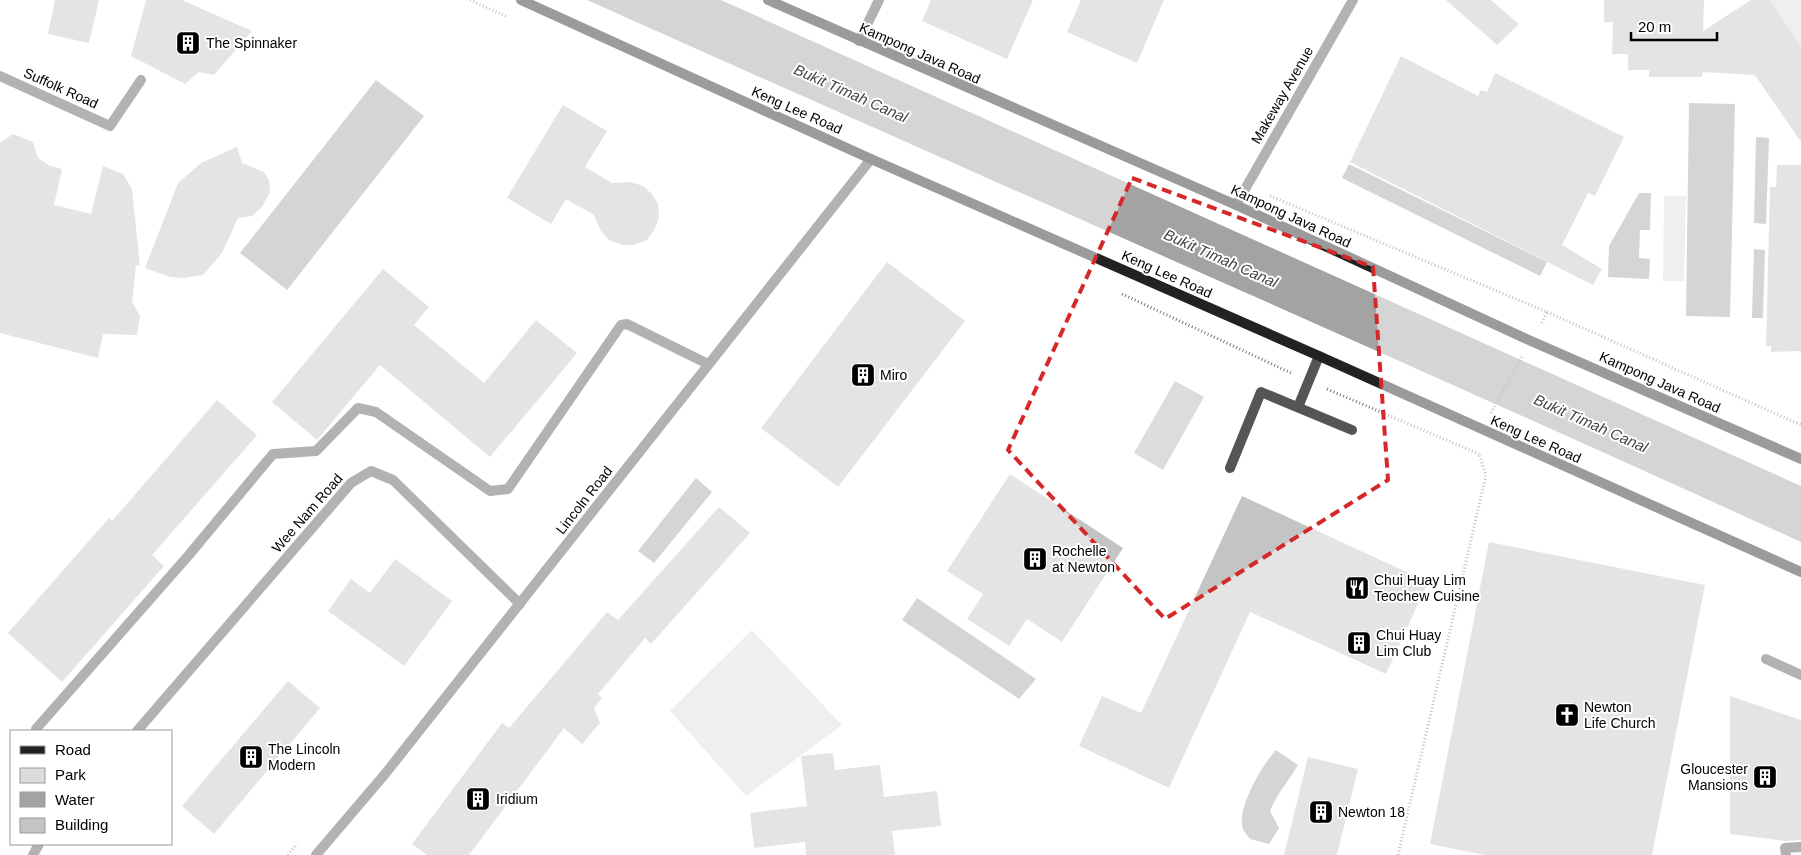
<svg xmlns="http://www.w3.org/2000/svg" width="1801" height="855" font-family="Arial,sans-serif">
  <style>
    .green { fill: #dcdcdc }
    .water { fill: #a3a3a3 }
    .building { fill: #c4c4c4 }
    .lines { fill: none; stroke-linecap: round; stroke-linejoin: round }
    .path { stroke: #777; stroke-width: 3; stroke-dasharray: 1 2.5; stroke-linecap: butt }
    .lane { stroke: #555; stroke-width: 10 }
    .street { stroke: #555; stroke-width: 10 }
    .secondary { stroke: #222; stroke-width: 10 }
    .marked { fill: none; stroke: #d62828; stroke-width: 4; stroke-dasharray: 10 6; stroke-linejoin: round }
    .labels { text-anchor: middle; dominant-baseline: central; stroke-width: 4; stroke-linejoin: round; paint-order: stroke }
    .poi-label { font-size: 14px; fill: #000; stroke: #fff; text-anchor: start }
    .street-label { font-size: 14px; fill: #000; stroke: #fff }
    .water-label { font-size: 15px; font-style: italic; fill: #444; stroke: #fff }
  </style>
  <rect width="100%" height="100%" fill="#fff"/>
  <g class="green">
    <path d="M1770,0h31v46z"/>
    <path d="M1664,196h22l-2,85h-21z"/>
    <path d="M1175,381l29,16 -41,73 -29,-17z"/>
    <path d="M752,630l90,95 -96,71 -76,-85z"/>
  </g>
  <g class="water">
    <path d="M587,0h134l1080,486v56c-403,-184 -810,-361 -1214,-542z"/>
    <path d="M376,80l48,36 -137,174 -47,-37z"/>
    <path d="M1689,103l46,1 -5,213 -44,-1z"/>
    <path d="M1756,137l13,1 -3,86 -12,-1z"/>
    <path d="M1349,164l198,98 -7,14 -198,-98z"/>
    <path d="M1639,193h12l-1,37h-10l-1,28 11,1 -1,20 -41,-2 1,-31z"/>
    <path d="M1754,249l11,1 -2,68h-11z"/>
    <path d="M696,478l16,14 -58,71 -16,-12z"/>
    <path d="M917,598l119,81 -17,20 -117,-79z"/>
    <path d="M1276,750l22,15c-9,16 -21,28 -28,46l9,17 -10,16 -19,-5c-2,-3 -6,-7 -7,-10 -7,-21 20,-65 33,-79z"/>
  </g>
  <g class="building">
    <path d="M55,0h44l-10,43 -41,-9z"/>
    <path d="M146,0h36l70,31 -38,44 -15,-3 -14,12 -54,-28z"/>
    <path d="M931,0h102l-26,59 -85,-38z"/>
    <path d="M1081,0h83l-27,63 -70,-31z"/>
    <path d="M1446,0h45l28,24 -22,21z"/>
    <path d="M1604,0h100l-1,31 48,-31h19l31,46v96l-46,-67 -52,-3 -1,5h-53v-7h-21v-16h-16l1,-32h-9z"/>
    <path d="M1401,56l77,40 3,-6 6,2 8,-19 129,64 -29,59 -7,-3 -26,52 40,24 -9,16 -243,-123z"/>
    <path d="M563,105l44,26 -22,36 27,16 19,-1 12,4 9,8 6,10 1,13 -4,12 -8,11 -13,5h-12l-13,-5 -8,-9 -7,-16 -28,-16 -15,25 -44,-26z"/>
    <path d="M13,134l20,8 5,16 12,8 12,3 -8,36 37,9 12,-48 20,8 9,15 8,77 -4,-1 -4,37 8,14 -3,19 -34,-1 -5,24 -98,-25v-190z"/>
    <path d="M237,147l5,16 22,9 5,8 1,12 -8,15 -10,9 -14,2 -16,35 -19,22 -18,3 -15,-1 -25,-9 33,-85 23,-20z"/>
    <path d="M1777,165h24v186l-30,1v-6h-5l4,-159h6z"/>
    <path d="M887,262l78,59 -127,166 -77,-59z"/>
    <path d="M383,269l46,38 -15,18 70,58 52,-63 41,33 -87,104 -110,-92 -63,75 -45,-38z"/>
    <path d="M217,400l40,35 -105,120 12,11 -102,116 -54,-49 101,-115 3,3z"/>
    <path d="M1010,474l113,74 -61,94 -35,-23 -18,27 -42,-27 16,-25 -36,-23z"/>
    <path d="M1242,496l186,86 -42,92 -136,-62 -81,176 -90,-42 23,-50 39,17z"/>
    <path d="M719,507l31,26 -99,111 -6,-6 -47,56 4,4 -8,10 6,15 -18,21 -18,-16 -95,127h-42l-15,-11 90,-121 7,5 98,-116 11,8z"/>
    <path d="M1489,542l216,43 -53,270h-167l-55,-11z"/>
    <path d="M395,559l57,42 -48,65 -76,-55 23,-32 19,14z"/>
    <path d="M288,681l32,27 -106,126 -32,-28z"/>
    <path d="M1730,696l71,24v120l-15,1 -56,-7z"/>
    <path d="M833,753l2,17 45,-5 4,32 53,-6 4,35 -49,5 3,24h-89l-1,-13 -51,6 -4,-35 57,-7 -6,-50z"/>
    <path d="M1308,757l50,12 -21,86h-53z"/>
  </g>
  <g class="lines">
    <g class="path">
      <path d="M470,0l38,17"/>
      <path d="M1270,196l277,116 -6,12"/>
      <path d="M1122,294l169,79"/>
      <path d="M1547,312l254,113"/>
      <path d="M1327,389l152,65"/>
      <path d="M1491,413l31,-56"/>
      <path d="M288,855l9,-11"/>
      <path d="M1398,855l88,-380 -7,-21"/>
    </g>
    <g class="lane">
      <path d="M0,76l110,50 31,-46"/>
      <path d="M1298,407l21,-51"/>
      <path d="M1230,468l31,-76 91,38"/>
      <path d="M1766,659l35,16"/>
      <path d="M36,729l152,-173 85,-102 43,-3 42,-43 18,4 114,79 18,-2 113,-164 6,-1 81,40"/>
      <path d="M137,731l214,-248 20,-12 22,9 127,124"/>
      <path d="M33,855l6,-11"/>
      <path d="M1786,855l-1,-7 16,-1"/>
    </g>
    <g class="street">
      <path d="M859,41l20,-41"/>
      <path d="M1236,205l117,-205"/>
      <path d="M316,855l69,-81 486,-615"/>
    </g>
    <g class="secondary">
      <path d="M521,0l350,159 448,197 482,216"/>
      <path d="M768,0l468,205 295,136 270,118"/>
    </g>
  </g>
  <path d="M0 0H1801V855H0ZM1132,178l241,89 15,213 -223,139 -157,-169z" fill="#fff" fill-opacity=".55" fill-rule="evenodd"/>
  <path class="marked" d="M1132,178l241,89 15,213 -223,139 -157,-169z"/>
  <defs>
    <symbol id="building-square" viewBox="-11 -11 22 22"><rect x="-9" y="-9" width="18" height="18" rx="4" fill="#000" stroke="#fff"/><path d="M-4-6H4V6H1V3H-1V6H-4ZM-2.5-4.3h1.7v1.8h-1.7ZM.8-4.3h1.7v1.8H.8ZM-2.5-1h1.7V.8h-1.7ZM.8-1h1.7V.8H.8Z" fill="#fff"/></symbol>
    <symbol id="restaurant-square" viewBox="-11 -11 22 22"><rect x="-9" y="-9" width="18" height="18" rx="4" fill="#000" stroke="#fff"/><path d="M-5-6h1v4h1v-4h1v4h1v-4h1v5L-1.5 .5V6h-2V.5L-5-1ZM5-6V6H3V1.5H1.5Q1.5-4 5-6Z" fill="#fff"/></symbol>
    <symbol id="church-square" viewBox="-11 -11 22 22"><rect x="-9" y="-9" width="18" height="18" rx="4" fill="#000" stroke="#fff"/><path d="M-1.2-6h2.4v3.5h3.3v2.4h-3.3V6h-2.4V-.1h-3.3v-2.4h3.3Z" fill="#fff"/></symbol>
  </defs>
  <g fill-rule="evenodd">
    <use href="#building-square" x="174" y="29" width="28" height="28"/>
    <use href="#building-square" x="849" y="361" width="28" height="28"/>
    <use href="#building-square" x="1021" y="545" width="28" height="28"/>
    <use href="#restaurant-square" x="1343" y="574" width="28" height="28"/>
    <use href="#building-square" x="1345" y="629" width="28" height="28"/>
    <use href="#church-square" x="1553" y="701" width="28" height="28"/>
    <use href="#building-square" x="237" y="743" width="28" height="28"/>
    <use href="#building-square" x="1751" y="763" width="28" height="28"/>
    <use href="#building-square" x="464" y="785" width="28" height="28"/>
    <use href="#building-square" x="1307" y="798" width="28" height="28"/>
  </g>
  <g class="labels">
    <g class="poi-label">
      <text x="206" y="43">The Spinnaker</text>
      <text x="880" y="375">Miro</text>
      <text x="1052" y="551">Rochelle<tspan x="1052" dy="16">at Newton</tspan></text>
      <text x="1374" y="580">Chui Huay Lim<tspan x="1374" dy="16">Teochew Cuisine</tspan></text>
      <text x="1376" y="635">Chui Huay<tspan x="1376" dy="16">Lim Club</tspan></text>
      <text x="1584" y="707">Newton<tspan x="1584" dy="16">Life Church</tspan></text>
      <text x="268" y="749">The Lincoln<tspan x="268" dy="16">Modern</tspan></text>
      <text x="1748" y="769" text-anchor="end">Gloucester<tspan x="1748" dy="16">Mansions</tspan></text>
      <text x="496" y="799">Iridium</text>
      <text x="1338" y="812">Newton 18</text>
    </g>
    <g class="street-label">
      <text transform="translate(920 53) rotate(24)">Kampong Java Road</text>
      <text transform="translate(61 88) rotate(24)">Suffolk Road</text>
      <text transform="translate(1282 95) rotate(-60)">Makeway Avenue</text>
      <text transform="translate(797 110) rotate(24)">Keng Lee Road</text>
      <text transform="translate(1291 216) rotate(25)">Kampong Java Road</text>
      <text transform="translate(1167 274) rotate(24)">Keng Lee Road</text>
      <text transform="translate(1660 382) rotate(24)">Kampong Java Road</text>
      <text transform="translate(1536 439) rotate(24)">Keng Lee Road</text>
      <text transform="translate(584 500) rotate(-52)">Lincoln Road</text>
      <text transform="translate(307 513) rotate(-49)">Wee Nam Road</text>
    </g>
    <g class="water-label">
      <text transform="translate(851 93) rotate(24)">Bukit Timah Canal</text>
      <text transform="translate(1221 258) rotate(24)">Bukit Timah Canal</text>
      <text transform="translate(1591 423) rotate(24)">Bukit Timah Canal</text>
    </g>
  </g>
  <rect x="10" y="730" width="162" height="115" fill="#ffffff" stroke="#999999"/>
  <rect x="20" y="746" width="25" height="8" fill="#222222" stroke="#999999"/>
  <text x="55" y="755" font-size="15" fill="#000000">Road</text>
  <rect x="20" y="768" width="25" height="15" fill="#dcdcdc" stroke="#999999"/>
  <text x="55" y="780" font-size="15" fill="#000000">Park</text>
  <rect x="20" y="792" width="25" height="15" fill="#a3a3a3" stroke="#999999"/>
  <text x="55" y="805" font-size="15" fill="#000000">Water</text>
  <rect x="20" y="818" width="25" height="15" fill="#c4c4c4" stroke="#999999"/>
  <text x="55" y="830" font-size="15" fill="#000000">Building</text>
  <path d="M1631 32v8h86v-8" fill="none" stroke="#000000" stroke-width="2.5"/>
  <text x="1638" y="32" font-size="15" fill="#000000" stroke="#ffffff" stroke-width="4" paint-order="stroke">20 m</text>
</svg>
